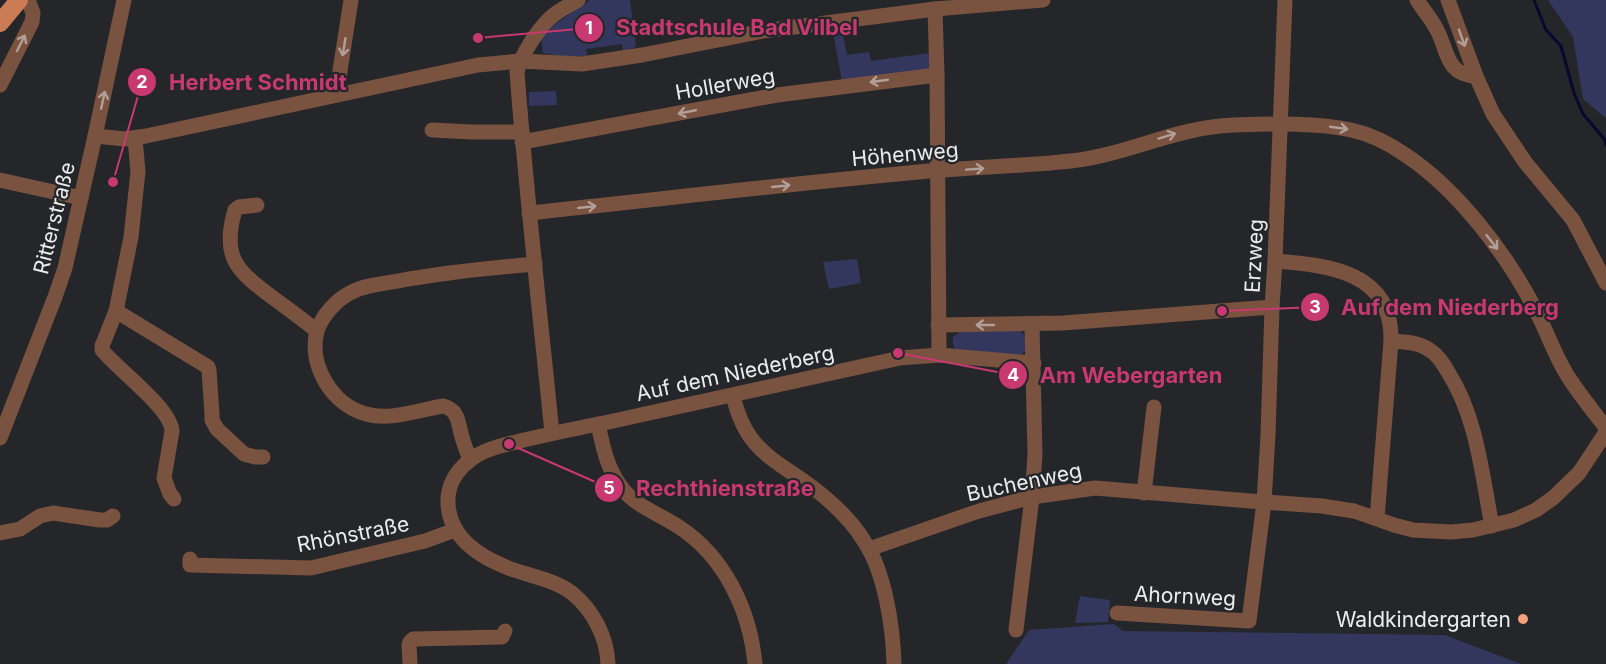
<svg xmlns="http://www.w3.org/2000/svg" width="1606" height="664" font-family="Inter,sans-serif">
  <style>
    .green { fill: #33375d }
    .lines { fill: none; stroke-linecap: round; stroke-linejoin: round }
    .stream { stroke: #09082e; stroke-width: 3 }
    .minor { stroke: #795240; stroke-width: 15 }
    .major { stroke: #cc7c55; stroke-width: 18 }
    .oneway { stroke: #b29f97 }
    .poi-dot { fill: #f1a17c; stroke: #252629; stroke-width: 2 }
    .labels { text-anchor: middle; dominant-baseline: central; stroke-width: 4.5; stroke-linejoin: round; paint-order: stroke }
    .street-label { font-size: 21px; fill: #ebecee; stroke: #252629 }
    .poi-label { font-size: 21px; fill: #ebecee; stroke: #252629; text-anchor: end }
    .leader { fill: none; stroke: #c83871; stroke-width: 2 }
    .callout-dot { fill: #c83871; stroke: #252629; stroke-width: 2 }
    .mark-label { font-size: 18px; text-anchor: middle; font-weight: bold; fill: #fff }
    .callout-label { font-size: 22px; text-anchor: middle; font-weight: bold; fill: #c83871; stroke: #252629; stroke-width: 4.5; stroke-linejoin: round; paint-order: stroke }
  </style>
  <rect width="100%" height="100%" fill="#252629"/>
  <g class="green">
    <path d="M590,0h40l6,47 -13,4 -1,-7 -36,5 1,7h-27l-17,-3 -2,-14 13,-14z"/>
    <path d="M1548,0h58v118l-23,-19 -10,-62z"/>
    <path d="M842,31l5,24 22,-3 2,9 59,-8 -1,17 -87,12 -9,-50z"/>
    <path d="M556,91l1,14 -28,1v-14z"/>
    <path d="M857,259l4,24 -32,6 -6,-27z"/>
    <path d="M1019,330l7,7v13l-6,6 -64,-5 -3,-7v-7l8,-6z"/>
    <path d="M1080,596l30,4 -2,22 -33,1z"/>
    <path d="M1114,624l9,7 322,4 76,29h-515l23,-34z"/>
  </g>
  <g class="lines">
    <path class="stream" d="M1534,0l12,30 15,16 13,47 9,21 22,26 1,5"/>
    <g class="minor">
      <path d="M1417,0c7,11 16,21 21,32 10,21 9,43 38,44"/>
      <path d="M1448,0l28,76 17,38 32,48 48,58 33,63"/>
      <path d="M935,9l2,66 2,280"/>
      <path d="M0,85l32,-63 1,-9 -5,-13"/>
      <path d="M337,95v-5l14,-90"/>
      <path d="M432,130l40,2h50"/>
      <path d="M95,136l30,3 21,-3 332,-71 42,-4 62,3 60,-9 121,-24 172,-22 108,-9"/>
      <path d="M135,138l3,34 -7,65 -15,74 -14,35v4c14,18 69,58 70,81l-8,47 6,16 4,5"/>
      <path d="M522,142l255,-47 160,-20"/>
      <path d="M0,180l81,18"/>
      <path d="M257,205l-18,2 -4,3c-14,47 2,61 37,87 15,11 30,22 45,34"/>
      <path d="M529,213c133,-14 267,-30 400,-42 47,-4 95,-5 142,-10 56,-6 105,-34 163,-36 35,-1 82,-3 117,5 19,4 39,14 56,26 52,35 101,100 129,155 12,22 19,46 33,67 11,17 24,33 37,50"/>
      <path d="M1275,261c54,4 118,11 116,80l-14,177"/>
      <path d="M116,311l92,56 1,3 3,44v6l5,9 27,25 11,3h8"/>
      <path d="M938,325l125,-2 209,-16"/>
      <path d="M1391,341c14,1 28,1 40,10 8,5 12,13 17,21 29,45 34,103 44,154"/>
      <path d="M733,395c13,60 46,65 88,99 16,13 32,29 43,47 21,31 29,86 30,123"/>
      <path d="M598,424c5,23 9,45 24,64 14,19 38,26 57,39 46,30 71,84 76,137"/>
      <path d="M552,433c-12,-120 -26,-240 -35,-361 4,-17 20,-41 32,-53 8,-8 19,-13 29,-19"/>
      <path d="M0,438l55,-141 10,-29 30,-132 29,-136"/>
      <path d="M470,460c-3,-8 -6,-16 -8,-23 -4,-14 -3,-27 -19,-31 -24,4 -53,15 -77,8 -34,-9 -58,-49 -49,-83 5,-15 19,-31 33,-38 14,-8 32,-9 48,-12 47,-9 90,-13 137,-17"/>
      <path d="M1144,493l10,-86"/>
      <path d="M0,533l20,-4 20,-13 13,-3 47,7h7l6,-4"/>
      <path d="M869,549l110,-38 53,-14 63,-9 155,13 72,5 32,5 40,14 19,5 38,2 22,-2 41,-10 22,-10 17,-12 26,-25 27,-41"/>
      <path d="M190,559v6l121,3 114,-27 30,-11"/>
      <path d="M1117,613l132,8 15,-119 4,-67 4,-128 3,-46 10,-261"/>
      <path d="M1016,630l16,-133 3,-42 -3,-130"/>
      <path d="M410,664l-1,-19 1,-3 3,-3 89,-2 3,-6"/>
      <path d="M608,664c-1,-27 -15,-54 -36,-71 -17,-13 -38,-16 -58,-23 -31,-11 -64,-30 -66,-66 -1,-18 8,-33 21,-43 15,-13 37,-16 55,-21 26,-6 53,-12 80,-17 98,-22 197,-43 296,-65l39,-3 95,8"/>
    </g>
    <path class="major" d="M0,23l19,-23"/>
  </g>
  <defs><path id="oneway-shaft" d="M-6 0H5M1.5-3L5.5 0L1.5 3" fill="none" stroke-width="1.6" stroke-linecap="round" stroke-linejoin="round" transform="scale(1.5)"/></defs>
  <g class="oneway">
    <use href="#oneway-shaft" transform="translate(1462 38) rotate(70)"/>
    <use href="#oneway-shaft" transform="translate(21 43) rotate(-63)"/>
    <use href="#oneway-shaft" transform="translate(344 47) rotate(99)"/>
    <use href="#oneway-shaft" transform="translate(879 81) rotate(172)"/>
    <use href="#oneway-shaft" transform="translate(103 100) rotate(-78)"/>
    <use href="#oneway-shaft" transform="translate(687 112) rotate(169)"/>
    <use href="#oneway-shaft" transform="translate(1339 128) rotate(8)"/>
    <use href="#oneway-shaft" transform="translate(1167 136) rotate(-17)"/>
    <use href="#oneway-shaft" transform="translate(975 169) rotate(-4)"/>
    <use href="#oneway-shaft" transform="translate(781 186) rotate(-6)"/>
    <use href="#oneway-shaft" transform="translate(587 207) rotate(-6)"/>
    <use href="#oneway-shaft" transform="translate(1492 242) rotate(52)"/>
    <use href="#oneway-shaft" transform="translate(985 325) rotate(180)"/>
  </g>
  <circle class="poi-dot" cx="1523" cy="619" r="6"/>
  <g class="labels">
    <g class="street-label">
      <text transform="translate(725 84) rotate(-10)">Hollerweg</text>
      <text transform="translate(905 154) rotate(-5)">Höhenweg</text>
      <text transform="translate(54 218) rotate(-76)">Ritterstraße</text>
      <text transform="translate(1254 256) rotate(-87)">Erzweg</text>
      <text transform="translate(735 373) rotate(-12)">Auf dem Niederberg</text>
      <text transform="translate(1024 482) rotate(-12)">Buchenweg</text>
      <text transform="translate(353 534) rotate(-11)">Rhönstraße</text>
      <text transform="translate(1185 596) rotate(3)">Ahornweg</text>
    </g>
    <g class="poi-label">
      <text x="1511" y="619">Waldkindergarten</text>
    </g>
  </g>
  <path class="leader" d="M478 38L589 28M113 182L142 82M1222 311L1315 307M898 353L1013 375M509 444L609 488"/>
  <g class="callout-dot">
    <circle cx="478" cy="38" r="6"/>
    <circle cx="113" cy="182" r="6"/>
    <circle cx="1222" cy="311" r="6"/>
    <circle cx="898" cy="353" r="6"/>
    <circle cx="509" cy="444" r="6"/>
    <circle cx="589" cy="28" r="15"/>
    <circle cx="142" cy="82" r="15"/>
    <circle cx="1315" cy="307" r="15"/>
    <circle cx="1013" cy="375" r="15"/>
    <circle cx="609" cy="488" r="15"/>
  </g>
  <g class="mark-label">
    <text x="589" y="34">1</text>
    <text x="142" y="88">2</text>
    <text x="1315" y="313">3</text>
    <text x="1013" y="381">4</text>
    <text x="609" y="494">5</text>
  </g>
  <g class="callout-label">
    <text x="737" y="35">Stadtschule Bad Vilbel</text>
    <text x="258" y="90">Herbert Schmidt</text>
    <text x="1450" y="315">Auf dem Niederberg</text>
    <text x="1131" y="383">Am Webergarten</text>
    <text x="725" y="496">Rechthienstraße</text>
  </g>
</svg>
